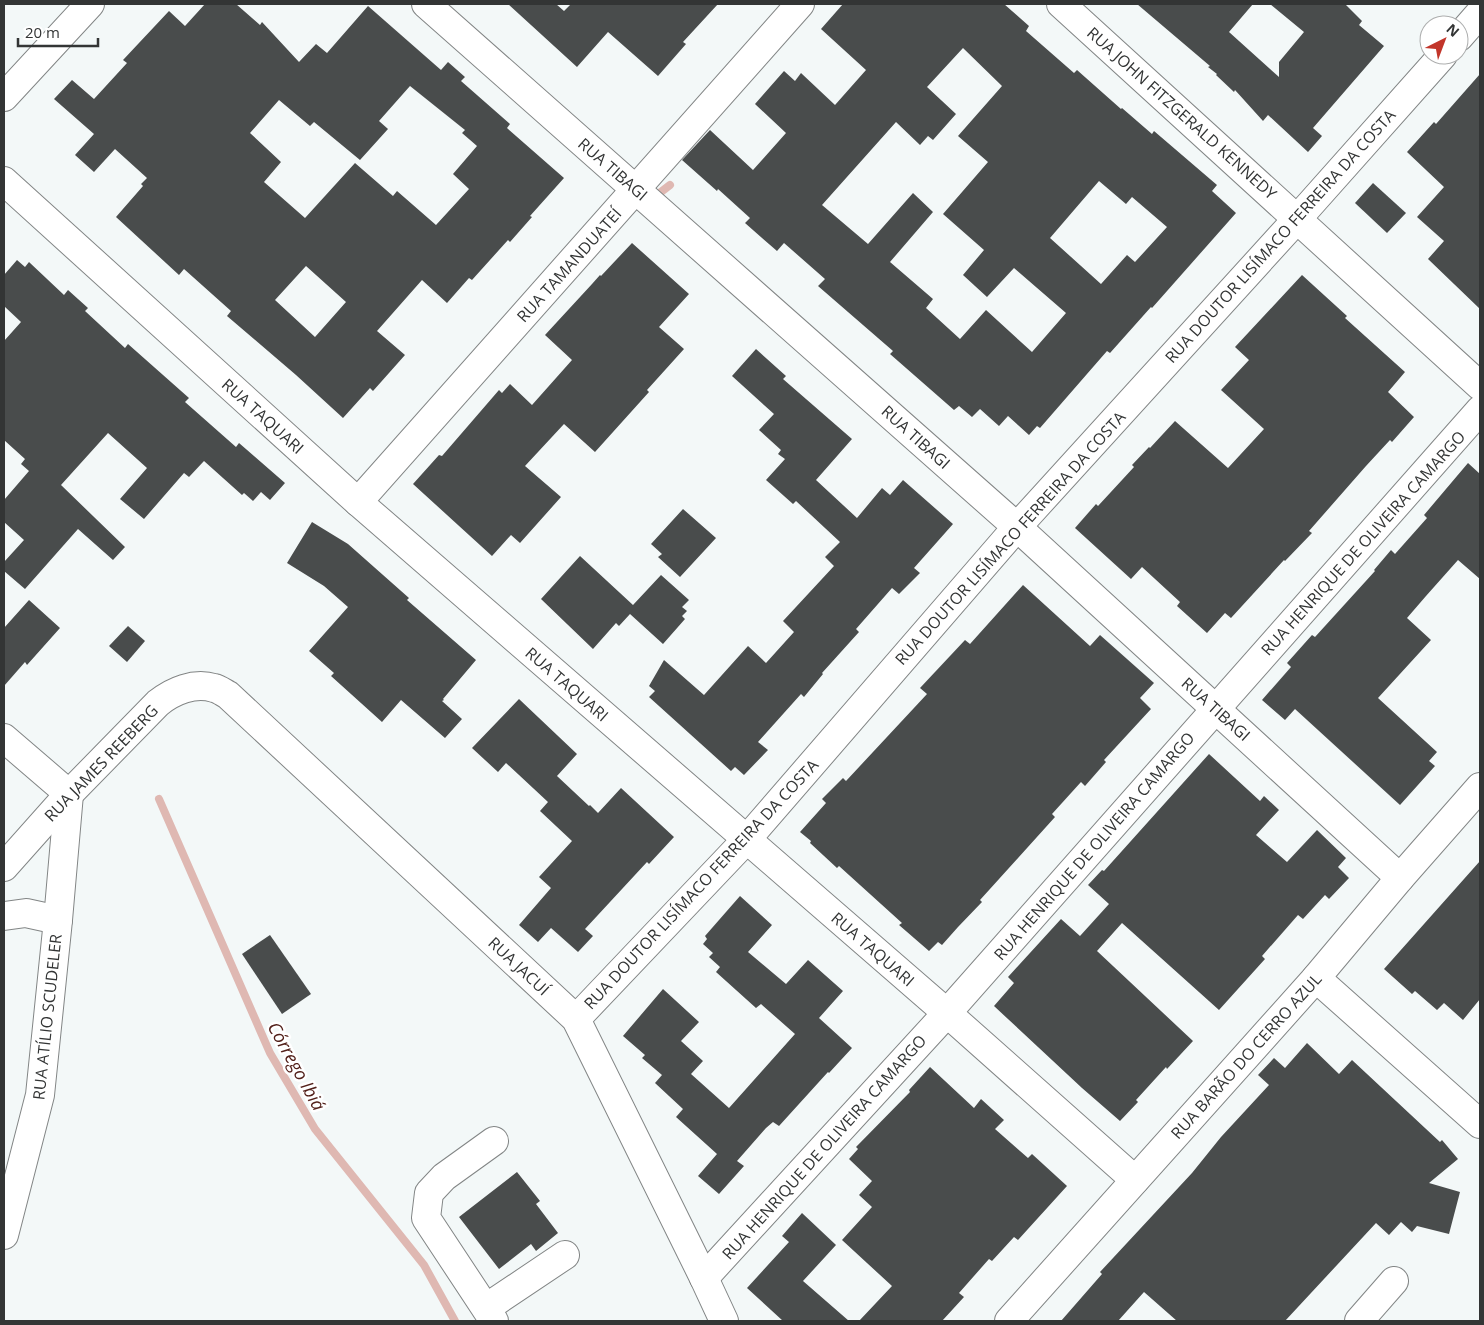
<svg xmlns="http://www.w3.org/2000/svg" width="1484" height="1325" font-family="'Open Sans',sans-serif">
  <style>
    .lines { fill: none; stroke-linecap: round; stroke-linejoin: round }
    .stream { stroke: #dfb8b2; stroke-width: 8 }
    .building { fill: #494c4c; fill-rule: evenodd }
    .minor-casing { stroke: #828585; stroke-width: 30 }
    .minor { stroke: #fff; stroke-width: 28 }
    .labels { text-anchor: middle; dominant-baseline: central; stroke-width: 5; stroke-linejoin: round; paint-order: stroke }
    .street-label { font-size: 16px; fill: #333535; stroke: #fff }
    .water-label { font-size: 18px; font-style: italic; fill: #52201a; stroke: #fff }
  </style>
  <rect width="100%" height="100%" fill="#f3f8f8"/>
  <g class="lines">
    <g class="stream">
      <path d="M657,195l13,-10"/>
      <path d="M159,799l111,254 45,76 109,136 31,56"/>
    </g>
  </g>
  <g class="building">
    <path d="M205,4h31l24,21 2,-3 37,40 17,-18 11,9 41,-47 73,64 7,-8 17,15 -4,4 49,43 -3,4 57,50 -34,38 2,1 -22,25 -2,-2 -36,40 -3,-2 -22,25 -25,-23 -45,51 28,24 -32,36 -3,-3 -27,30 -47,-43 -69,-59 4,-5 -47,-42 -5,6 -63,-58 27,-31 -2,-2 6,-6 -32,-29 -21,23 -19,-17 19,-21 -40,-35 18,-19 22,19 33,-36 -4,-3 46,-49 16,15zM410,86l55,44 -3,3 15,13 -24,28 16,15 -33,36 -39,-34 -4,5 -38,-33 -50,55 -41,-36 17,-20 -31,-29 29,-33 31,26 4,-4 46,38 28,-31 -9,-8zM306,266l40,36 -31,35 -40,-37z"/>
    <path d="M508,4h48l8,7 7,-7h147l-35,38 3,2 -28,32 -50,-44 -31,35z"/>
    <path d="M843,4h161l25,22 -3,5 48,42 3,-3 44,39 1,-1 30,26 2,-3 63,54 -5,6 24,22 -84,95 -1,-1 -41,46 -3,-2 -67,77 -3,-2 -8,9 -21,-19 -9,10 -19,-17 -8,8 -13,-11 -5,4 -64,-56 3,-3 -75,-65 7,-7 -41,-36 -7,8 -32,-28 5,-5 -32,-29 -1,2 -35,-31 28,-30 43,40 33,-37 -31,-29 29,-33 11,10 6,-8 34,32 31,-35 -45,-41zM963,48l39,38 -44,50 30,26 -45,52 41,36 -21,25 24,22 27,-29 52,45 -34,39 -46,-42 -26,29 -34,-31 7,-9 -43,-37 43,-50 -20,-19 -45,51 -46,-39 74,-83 24,23 8,-9 5,4 23,-26 -29,-27zM1099,181l27,23 6,-7 35,30 -32,35 -8,-7 -26,29 -51,-46z"/>
    <path d="M1137,4h116l-24,28 50,45v-15l25,-30 -34,-28h75l17,17 -3,4 25,21 -71,82 9,8 -14,16 -40,-37 -5,6 -28,-31 -1,2 -18,-17 1,-1 -9,-7 2,-1z"/>
    <path d="M1480,74v235l-52,-50 16,-18 -27,-24 27,-30 -37,-35 27,-30 2,2z"/>
    <path d="M1373,183l33,30 -19,20 -32,-30z"/>
    <path d="M632,243l57,51 -30,33 25,22 -37,41 2,2 -54,60 -31,-28 -39,42 36,31 -41,46 -9,-8 -19,21 -79,-72 26,-29 3,1 57,-66 3,3 8,-9 22,21 40,-45 -27,-25 47,-51 8,-9 1,1z"/>
    <path d="M17,260l8,7 4,-5 35,33 4,-5 20,18 -3,3 40,37 3,-4 61,54 -4,4 51,45 3,-4 46,40 -15,17 -9,-8 -8,9 -9,-8 -2,2 -38,-34 -15,16 -5,-4 -40,46 -24,-20 27,-31 -39,-35 -47,52 64,62 -12,13 -35,-31 -53,60 -21,-18v-9l20,-22 -20,-18v-22l25,-29 -8,-7 4,-5 -21,-19v-99l17,-19 -17,-16v-31z"/>
    <path d="M1302,275l45,41 -2,2 60,54 -17,20 26,25 -22,25 -2,-2 -24,26 -57,65 3,2 -27,28 -1,-1 -53,58 -6,-5 -18,20 -30,-27 3,-4 -38,-35 -11,12 -56,-51 21,-24 2,2 36,-39 -2,-2 17,-18 1,1 25,-27 53,47 36,-39 -43,-39 28,-30 -14,-13z"/>
    <path d="M756,349l30,27 -3,3 69,60 -36,41 41,38 25,-30 8,7 13,-15 50,44 -39,44 6,5 -21,21 -7,-6 -36,41 3,3 -37,41 1,1 -19,23 -3,-3 -43,48 10,8 -24,25 -9,-8 -4,4 -82,-74 6,-6 -6,-5 15,-26 40,35 44,-49 18,17 28,-31 -11,-11 51,-55 -9,-9 15,-15 -44,-41 -3,3 -27,-24 19,-21 -7,-5 3,-4 -22,-20 15,-16 -42,-38z"/>
    <path d="M1468,463l12,11v105l-22,-19 -32,36 -19,22 24,22 -53,58 59,54 -8,9 6,5 -35,39 -105,-96 -10,11 -23,-20 29,-33 -4,-4 25,-28 3,2 60,-66 -1,-1 17,-20 4,4 32,-36 -3,-3z"/>
    <path d="M683,509l33,29 -36,39 -22,-20 4,-3 -11,-10z"/>
    <path d="M312,522l36,22 61,54 -2,2 69,60 -33,39 1,1 -2,1 20,18 -17,19 -44,-38 -19,22 -51,-46 3,-3 -25,-22 39,-44 -24,-21 -37,-23z"/>
    <path d="M580,556l53,49 28,-30 28,25 -7,7 5,4 -5,5 3,3 -22,25 -33,-30 -11,12 -3,-3 -23,26 -52,-50z"/>
    <path d="M1023,585l67,61 10,-11 54,48 -14,15 11,11 -47,51 2,2 -21,24 -4,-4 -29,32 3,3 -75,83 2,2 -24,25 -16,18 -4,-3 -9,9 -30,-26 3,-2 -63,-57 -2,2 -27,-25 1,-2 -11,-9 26,-29 -4,-4 21,-21 3,3 81,-87 -7,-6 45,-48 5,4z"/>
    <path d="M29,600l31,28 -33,37 -2,-3 -21,24v-58z"/>
    <path d="M128,626l17,15 -18,21 -18,-16z"/>
    <path d="M519,699l58,55 -20,22 32,30 1,-1 8,8 23,-25 53,49 -25,27 -2,-2 -62,67 8,7 -15,16 -27,-24 -13,14 -19,-17 32,-37 -12,-11 33,-36 -32,-30 8,-9 -42,-39 -8,9 -26,-24z"/>
    <path d="M1209,754l51,47 4,-5 15,14 -23,25 31,27 30,-32 29,28 -8,9 11,11 -20,21 -4,-4 -22,24 -5,-4 -36,41 3,3 -46,51 -97,-87 -25,28 96,90 -26,28 -1,-2 -30,33 2,2 -18,19 -38,-33 -88,-82 20,-23 -6,-6 53,-58 19,17 29,-32 -21,-19 14,-15 2,1z"/>
    <path d="M1480,861v138l-17,21 -19,-17 -7,7 -22,-19 -3,3 -28,-25z"/>
    <path d="M740,896l32,29 -24,27 38,32 22,-24 35,31 -24,27 33,30 -23,25 -1,-1 -49,54 -6,-4 -7,6 -29,33 7,5 -25,28 -21,-18 19,-22 -41,-37 7,-8 -28,-26 7,-8 -20,-17 3,-3 -22,-19 40,-47 36,33 -18,19 22,20 -12,13 38,34 66,-74 -34,-30 -5,4 -40,-36 4,-5 -11,-10 4,-4 -10,-9 4,-5 -2,-3z"/>
    <path d="M270,935l41,59 -29,20 -40,-60z"/>
    <path d="M1307,1043l32,31 13,-14 88,82 2,-2 16,19 -29,24 31,9 -11,42 -32,-8 -5,6 -11,-10 -12,13 -13,-12 -91,98h-108l-33,-29 -26,29h-57l41,-47 -2,-2 92,-99 29,-36 48,-52 -11,-10 16,-17 11,10z"/>
    <path d="M930,1067l44,41 7,-9 23,21 -9,9 33,29 4,-4 35,32 -49,54 -4,-3 -22,24 -3,-2 -30,34 5,4 -22,24h-83l33,-35 -50,-46 30,-33 -13,-12 13,-14 -23,-22 9,-10 -2,-2 54,-55 -1,-2z"/>
    <path d="M517,1172l23,29 -4,3 22,29 -22,18 -5,-7 -32,25 -40,-52z"/>
    <path d="M802,1213l34,32 -33,36 46,40h-66l-36,-33 42,-46 -7,-6z"/>
  </g>
  <g class="lines">
    <defs>
      <g id="minor">
        <path d="M426,4l591,523 383,351"/>
        <path d="M1061,4l419,382"/>
        <path d="M1459,37l21,-24"/>
        <path d="M4,97l86,-93"/>
        <path d="M4,181l354,321 589,511 188,167"/>
        <path d="M358,502l442,-498"/>
        <path d="M4,738l65,56"/>
        <path d="M4,867l65,-73 89,-91c15,-12 36,-21 56,-15 5,1 10,5 14,7l348,324 128,259 20,43"/>
        <path d="M4,916l22,-3 32,7"/>
        <path d="M1316,978l164,146"/>
        <path d="M576,1019l171,-180 270,-312 281,-309 145,-163"/>
        <path d="M494,1141l-50,36 -15,16 -3,25 68,103"/>
        <path d="M4,1235l36,-140 18,-175 11,-126"/>
        <path d="M704,1278l243,-265 533,-603"/>
        <path d="M486,1308l79,-53"/>
        <path d="M1009,1321l307,-343 84,-100 80,-91"/>
        <path d="M1359,1321l35,-40"/>
      </g>
    </defs>
    <use href="#minor" class="minor-casing"/>
    <use href="#minor" class="minor"/>
  </g>
  <g class="labels">
    <g class="street-label">
      <text transform="translate(1182 113) rotate(42)">RUA JOHN FITZGERALD KENNEDY</text>
      <text transform="translate(613 169) rotate(41)">RUA TIBAGI</text>
      <text transform="translate(1280 236) rotate(-48)">RUA DOUTOR LISÍMACO FERREIRA DA COSTA</text>
      <text transform="translate(569 265) rotate(-48)">RUA TAMANDUATEÍ</text>
      <text transform="translate(263 416) rotate(42)">RUA TAQUARI</text>
      <text transform="translate(916 437) rotate(42)">RUA TIBAGI</text>
      <text transform="translate(1010 538) rotate(-48)">RUA DOUTOR LISÍMACO FERREIRA DA COSTA</text>
      <text transform="translate(1363 543) rotate(-48)">RUA HENRIQUE DE OLIVEIRA CAMARGO</text>
      <text transform="translate(567 684) rotate(41)">RUA TAQUARI</text>
      <text transform="translate(1216 709) rotate(42)">RUA TIBAGI</text>
      <text transform="translate(101 763) rotate(-46)">RUA JAMES REEBERG</text>
      <text transform="translate(1094 846) rotate(-49)">RUA HENRIQUE DE OLIVEIRA CAMARGO</text>
      <text transform="translate(701 884) rotate(-47)">RUA DOUTOR LISÍMACO FERREIRA DA COSTA</text>
      <text transform="translate(873 949) rotate(41)">RUA TAQUARI</text>
      <text transform="translate(519 966) rotate(43)">RUA JACUÍ</text>
      <text transform="translate(47 1017) rotate(-84)">RUA ATÍLIO SCUDELER</text>
      <text transform="translate(1246 1056) rotate(-48)">RUA BARÃO DO CERRO AZUL</text>
      <text transform="translate(824 1147) rotate(-48)">RUA HENRIQUE DE OLIVEIRA CAMARGO</text>
    </g>
    <g class="water-label">
      <text transform="translate(297 1066) rotate(61)">Córrego Ibiá</text>
    </g>
  </g>
  <rect width="1484" height="1325" fill="none" stroke="#333535" stroke-width="10"/>
  <g transform="translate(1444 40) rotate(42)"><circle r="24" fill="#ffffff" stroke="#adaeae"/>
  <path d="M0-4L9 19L0 12L-9 19Z" fill="#c2352a"/>
  <text y="-8" font-size="14" font-weight="bold" text-anchor="middle" fill="#333535">N</text>
  </g>
  <path d="M18 38v8h80v-8" fill="none" stroke="#333535" stroke-width="2.5"/>
  <text x="25" y="38" font-size="15" fill="#333535" stroke="#ffffff" stroke-width="4" paint-order="stroke">20 m</text>
</svg>
